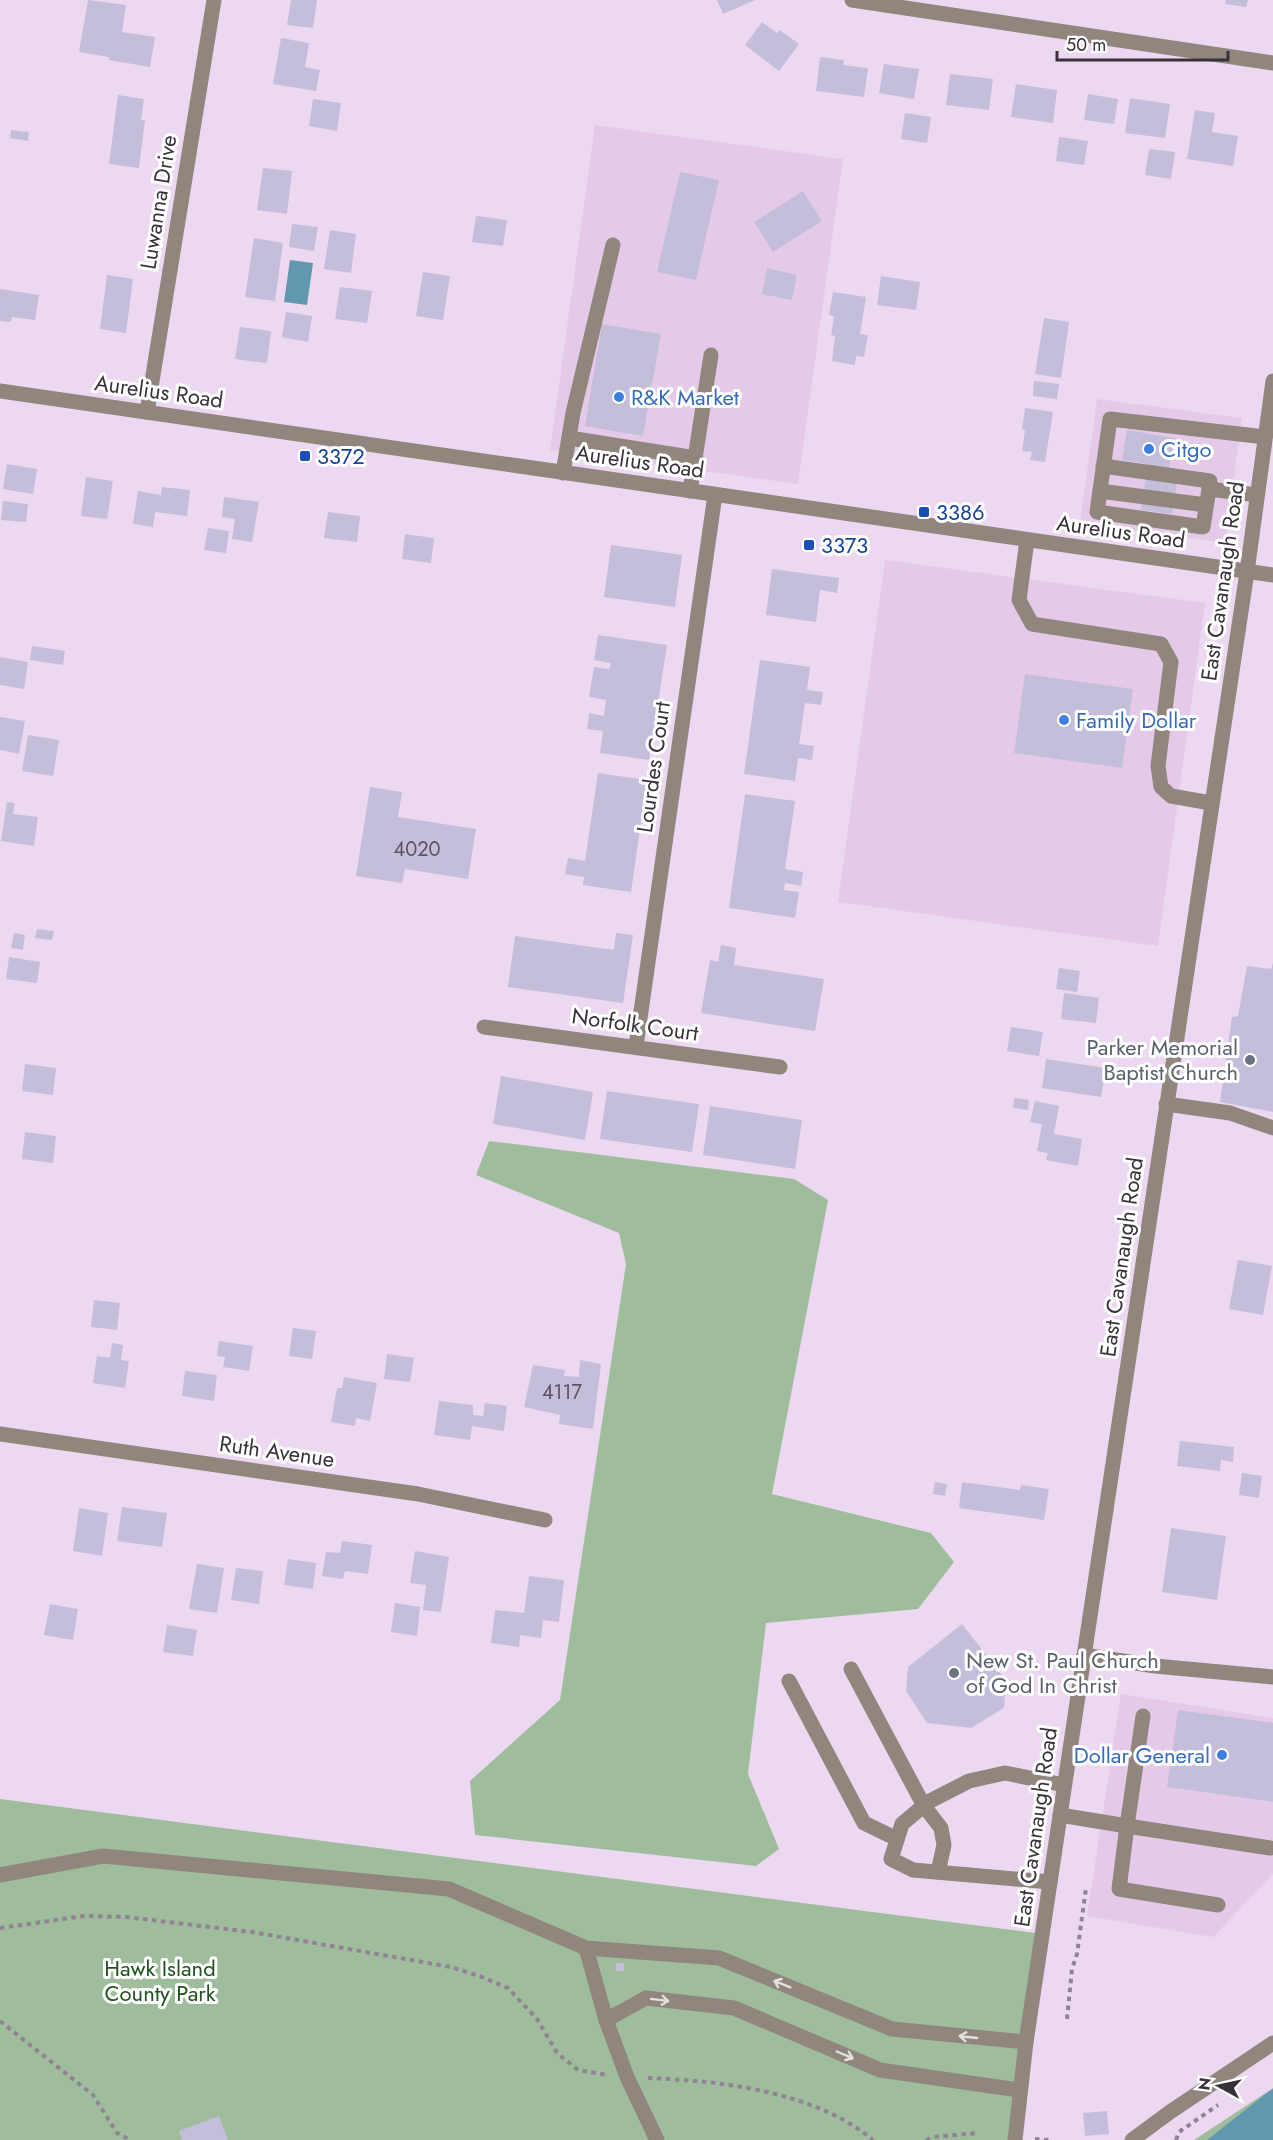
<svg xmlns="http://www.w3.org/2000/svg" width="1273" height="2140" font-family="Jost,sans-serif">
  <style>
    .built { fill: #e4cae8 }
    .green { fill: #9fbd9d }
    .water { fill: #6197af }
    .building { fill: #c4beda }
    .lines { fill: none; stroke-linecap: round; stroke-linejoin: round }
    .path { stroke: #918394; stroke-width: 4; stroke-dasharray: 4.5 4.5; stroke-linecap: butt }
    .minor { stroke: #90867d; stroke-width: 15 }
    .oneway { stroke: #e3e1de }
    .shop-dot { fill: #3f7fe0; stroke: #fff; stroke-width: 2 }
    .transit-dot { fill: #1a4fb4; stroke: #fff; stroke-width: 2 }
    .worship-dot { fill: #6b7280; stroke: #fff; stroke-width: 2 }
    .labels { text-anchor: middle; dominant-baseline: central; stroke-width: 6; stroke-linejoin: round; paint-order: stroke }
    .number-label { font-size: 20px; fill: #5c5462 }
    .street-label { font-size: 22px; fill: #39313a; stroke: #fff }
    .shop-label { font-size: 22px; fill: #366cbe; stroke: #fff; text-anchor: start }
    .transit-label { font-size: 22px; fill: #164399; stroke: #fff; text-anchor: start }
    .worship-label { font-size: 22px; fill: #5b616d; stroke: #fff; text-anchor: end }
    .park-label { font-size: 22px; fill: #1f521f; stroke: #fff }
  </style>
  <rect width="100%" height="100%" fill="#edd8f1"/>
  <g class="built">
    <path d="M595,125l248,34 -45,325 -248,-34z"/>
    <path d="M1097,399l145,19 -17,125 -145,-20z"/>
    <path d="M885,560l320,43 -47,343 -320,-44z"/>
    <path d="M1121,1694l152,24v156l-60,63 -126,-21z"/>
  </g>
  <g class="green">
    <path d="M489,1141l305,38 34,21 -56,294 159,39 23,29 -36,47 -152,14 -18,151 31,75 -23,17 -281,-31 -5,-54 90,-81 66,-436 -7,-31 -143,-58z"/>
    <path d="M0,1799l1043,135 -29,206h-1014z"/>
    <path d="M1273,2088v52h-79z"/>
  </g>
  <g class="water">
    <path d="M290,260l23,3 -6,42 -23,-3z"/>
    <path d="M1273,2089v51h-66l61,-48z"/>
  </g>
  <g class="building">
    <path d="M88,0l38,5 -4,27 33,5 -5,30 -41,-7v-3l-30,-5z"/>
    <path d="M291,0h26l-4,28 -26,-3z"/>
    <path d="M717,0h38l-32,14z"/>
    <path d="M1226,0h22l-2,7 -21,-3z"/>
    <path d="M762,22l15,11 3,-3 19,14 -20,27 -34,-26z"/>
    <path d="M281,38l28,5 -4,24 15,3 -4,21 -43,-7z"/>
    <path d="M820,57l24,3 -1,5 25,3 -4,29 -48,-6z"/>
    <path d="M884,64l35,5 -5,30 -35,-6z"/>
    <path d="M950,74l43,5 -4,31 -43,-5z"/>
    <path d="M1016,84l41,6 -4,33 -42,-6z"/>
    <path d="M1088,94l30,5 -4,25 -30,-4z"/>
    <path d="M118,95l26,4 -3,21h4l-6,48 -30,-4z"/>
    <path d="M1130,98l40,6 -5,34 -40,-5z"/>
    <path d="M313,99l28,4 -4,28 -28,-5z"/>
    <path d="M1195,110l20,3 -3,19 26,4 -5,30 -46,-7z"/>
    <path d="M905,113l26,4 -4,26 -26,-4z"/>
    <path d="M11,130l18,2 -1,9 -18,-3z"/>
    <path d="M1059,137l29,4 -4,24 -28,-4z"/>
    <path d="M1149,149l26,3 -4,27 -26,-4z"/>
    <path d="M263,168l29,3 -5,43 -30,-4z"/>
    <path d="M680,172l39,8 -23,100 -39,-8z"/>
    <path d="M803,191l19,30 -49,31 -19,-30z"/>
    <path d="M476,216l31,4 -4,26 -31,-4z"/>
    <path d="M292,224l26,3 -4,24 -25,-4z"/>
    <path d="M330,230l26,4 -5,39 -27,-4z"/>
    <path d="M254,238l29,5 -8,58 -30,-4z"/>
    <path d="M767,268l30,7 -5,25 -30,-6z"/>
    <path d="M423,272l27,4 -7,44 -27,-4z"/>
    <path d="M107,275l26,4 -7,54 -26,-4z"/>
    <path d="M881,276l39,6 -4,28 -39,-5z"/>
    <path d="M340,287l32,4 -5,32 -32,-4z"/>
    <path d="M0,289l39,6 -4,25 -23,-3 -1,5 -11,-1z"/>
    <path d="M833,292l33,5 -6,37 8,1 -4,22 -8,-1 -1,9 -23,-4 3,-25 -4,-1 3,-19 -5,-1z"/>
    <path d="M286,312l26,4 -4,26 -26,-5z"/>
    <path d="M1044,318l25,4 -8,56 -26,-4z"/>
    <path d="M602,324l59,10 -18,102 -58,-10z"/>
    <path d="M240,327l31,4 -4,32 -32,-4z"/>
    <path d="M1034,381l25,3 -2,15 -24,-3z"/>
    <path d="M1025,408l28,4 -8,50 -15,-2 2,-8 -10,-1 3,-21 -3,-1z"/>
    <path d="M1127,430l48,8 -6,30 10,2 -7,44 -31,-4 7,-46 -26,-4z"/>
    <path d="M7,464l30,5 -4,25 -30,-5z"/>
    <path d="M86,477l27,4 -6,38 -26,-3z"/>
    <path d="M162,487l28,3 -3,26 -32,-4 -2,15 -20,-3 5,-33 23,4z"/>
    <path d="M224,497l35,5 -7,40 -20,-3 3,-20 -13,-2z"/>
    <path d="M3,501l25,3 -2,18 -25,-2z"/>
    <path d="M328,512l32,4 -3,26 -33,-4z"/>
    <path d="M208,528l21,3 -3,22 -22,-3z"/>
    <path d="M405,534l29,4 -3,25 -29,-4z"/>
    <path d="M611,545l71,10 -7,52 -71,-10z"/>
    <path d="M772,569l67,9 -2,15 -17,-3 -4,32 -50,-7z"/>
    <path d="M598,635l69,10 -18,115 -49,-7 3,-22 -16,-2 2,-16 15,3 2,-16 -17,-3 5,-30 15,2 2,-6 -17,-3z"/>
    <path d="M32,646l33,5 -2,14 -33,-5z"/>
    <path d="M0,657l28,5 -4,27 -24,-4z"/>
    <path d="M760,660l50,7 -3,23 16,2 -2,13 -16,-2 -6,41 15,2 -2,14 -14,-2 -3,23 -51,-7z"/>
    <path d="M1025,674l108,15 -11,79 -108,-15z"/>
    <path d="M0,717l25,4 -6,33 -19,-4z"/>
    <path d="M28,735l31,5 -6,36 -31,-5z"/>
    <path d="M598,773l49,7 -16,112 -48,-7 1,-8 -19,-3 3,-16 17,3z"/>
    <path d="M370,787l32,5 -4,25 78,12 -8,50 -63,-10 -3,14 -46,-7z"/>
    <path d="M745,794l50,7 -10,68 18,3 -2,14 -16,-3 -1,7 15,2 -4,26 -66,-10z"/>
    <path d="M7,802l8,1 -2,11 25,3 -4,29 -33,-5z"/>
    <path d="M37,929l17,2 -2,9 -17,-2z"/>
    <path d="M14,933l11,2 -2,15 -12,-2z"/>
    <path d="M616,933l17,2 -10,68 -115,-16 7,-51 99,14z"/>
    <path d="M721,945l15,3 -2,17 90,14 -9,52 -114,-18 9,-53 8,2z"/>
    <path d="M9,957l31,5 -3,21 -31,-4z"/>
    <path d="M1273,963v149l-53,-10 12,-85 6,-1 9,-50 24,3z"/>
    <path d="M1059,968l21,3 -3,21 -21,-3z"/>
    <path d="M1064,993l35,5 -3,25 -35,-4z"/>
    <path d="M1011,1027l32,5 -4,24 -32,-5z"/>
    <path d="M1046,1059l60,9 -5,29 -59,-9z"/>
    <path d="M25,1064l31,4 -3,27 -31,-4z"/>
    <path d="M501,1076l92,16 -8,48 -92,-16z"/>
    <path d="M607,1091l92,13 -7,48 -92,-13z"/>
    <path d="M1014,1098l15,2 -1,10 -15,-2z"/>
    <path d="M1035,1101l24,5 -5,28 28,5 -4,27 -32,-6 2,-7 -11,-2 5,-27 -12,-2z"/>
    <path d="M710,1106l92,14 -7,49 -92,-14z"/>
    <path d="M25,1132l31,4 -3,27 -31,-4z"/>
    <path d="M1238,1260l34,6 -9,49 -34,-6z"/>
    <path d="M94,1300l26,3 -3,27 -26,-3z"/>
    <path d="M293,1328l23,3 -4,28 -23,-3z"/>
    <path d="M219,1341l34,5 -4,25 -26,-4 2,-10 -8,-1z"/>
    <path d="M112,1343l11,2 -2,15 8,1 -4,27 -32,-5 4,-27 13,2z"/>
    <path d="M387,1354l27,4 -4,24 -26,-3z"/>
    <path d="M580,1360l21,4 -8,65 -34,-5 1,-9 -36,-8 9,-42 32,5 -1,6 15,1z"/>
    <path d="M185,1371l32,4 -3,26 -32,-5z"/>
    <path d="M344,1377l33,6 -7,38 -14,-3 -1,8 -24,-4 6,-34h5z"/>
    <path d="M439,1401l34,4v10l10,1 2,-13 22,3 -3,25 -32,-5 -2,14 -36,-5z"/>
    <path d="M1180,1441l54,6 -1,15 -12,-2 -1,11 -43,-5z"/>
    <path d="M1242,1473l20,3 -3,22 -20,-3z"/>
    <path d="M935,1482l12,2 -2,12 -12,-2z"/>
    <path d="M962,1482l58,8 1,-5 28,4 -5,31 -85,-12z"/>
    <path d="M122,1507l45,6 -5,34 -45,-6z"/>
    <path d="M79,1508l29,5 -6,43 -29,-5z"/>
    <path d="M1171,1528l55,8 -9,64 -55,-8z"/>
    <path d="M342,1541l30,4 -4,29 -23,-3 -2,8 -21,-3 4,-24 14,1z"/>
    <path d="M415,1551l34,6 -8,55 -18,-2 3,-25 -16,-2z"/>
    <path d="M288,1559l28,4 -3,26 -29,-4z"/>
    <path d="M197,1564l27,4 -7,45 -28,-4z"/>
    <path d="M236,1568l27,3 -4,33 -28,-4z"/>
    <path d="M529,1576l35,4 -5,42 -16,-2 -2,18 -21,-3 -1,12 -28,-4 4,-33 29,3z"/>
    <path d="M395,1603l25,4 -3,29 -26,-4z"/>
    <path d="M50,1604l28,5 -5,31 -29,-5z"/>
    <path d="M962,1624l44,56 -2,28 -33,20 -44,-5 -21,-32 2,-24z"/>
    <path d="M167,1625l30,5 -4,26 -30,-4z"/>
    <path d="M1178,1710l95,13v79l-106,-15z"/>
    <rect x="616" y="1963" width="8" height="8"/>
    <path d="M1107,2111l2,23 -24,2 -2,-23z"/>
    <path d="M219,2116l9,24h-46l-3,-9z"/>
  </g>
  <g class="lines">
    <g class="path">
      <path d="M0,1928l84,-12 42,1 126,15 199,35 31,10 26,11 29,31 20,34 21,17 30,5"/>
      <path d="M1067,2019l5,-50 5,-15 9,-66"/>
      <path d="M0,2021l93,74 24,38 13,7"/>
      <path d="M648,2078c74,3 166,13 225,62"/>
      <path d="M1035,2139l14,1"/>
      <path d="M926,2140l7,-3 45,-4"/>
      <path d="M1176,2140l3,-8 39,-27"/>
    </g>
    <g class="minor">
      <path d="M852,0l421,63"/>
      <path d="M0,391l1273,184"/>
      <path d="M147,412l67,-412"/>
      <path d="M569,438l127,20"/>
      <path d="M1103,466l107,15 -1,8"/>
      <path d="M563,473l10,-60 40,-168"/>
      <path d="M690,491l21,-136"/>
      <path d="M1100,491l106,14"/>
      <path d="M1257,495l-48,-6 -6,38 -106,-15 13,-93 155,18"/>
      <path d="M1027,540l-8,60 13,24 129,20 10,18 -13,104 3,21 10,9 40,7"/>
      <path d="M484,1027l296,40"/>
      <path d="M636,1046l79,-551"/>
      <path d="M1166,1104l64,9 43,15"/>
      <path d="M0,1434l418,60 127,26"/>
      <path d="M1084,1655l71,11 118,11"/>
      <path d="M851,1669l73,137 17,22 3,17 -6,27"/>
      <path d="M789,1681l75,142 33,16"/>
      <path d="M1060,1815l67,11 16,-110"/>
      <path d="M0,1875l103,-19 346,33 137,59 133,10 173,71 134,13"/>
      <path d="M1050,1882l-137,-12 -22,-11 11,-35 26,-22 41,-21 36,-8 59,12"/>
      <path d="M1218,1905l-99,-16 8,-63 143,22"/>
      <path d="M586,1948l20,72 21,57 30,63"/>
      <path d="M606,2020l40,-22 88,10 146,62 139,20"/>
      <path d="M1015,2140l11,-98 221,-1470 26,-191"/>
      <path d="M1132,2140l38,-28 103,-69"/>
    </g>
  </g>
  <defs><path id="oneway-shaft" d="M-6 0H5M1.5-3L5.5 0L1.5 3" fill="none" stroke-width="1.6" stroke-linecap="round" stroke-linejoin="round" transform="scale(1.5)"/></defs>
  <g class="oneway">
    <use href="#oneway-shaft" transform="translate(782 1984) rotate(-158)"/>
    <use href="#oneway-shaft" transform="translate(660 2000) rotate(7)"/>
    <use href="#oneway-shaft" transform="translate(968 2037) rotate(-174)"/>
    <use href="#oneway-shaft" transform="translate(845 2055) rotate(23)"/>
  </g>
  <g class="shop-dot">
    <circle cx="619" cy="397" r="6"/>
    <circle cx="1149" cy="449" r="6"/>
    <circle cx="1064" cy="720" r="6"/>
    <circle cx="1222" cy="1755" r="6"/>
  </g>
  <g class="transit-dot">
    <rect x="299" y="450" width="12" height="12" rx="3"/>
    <rect x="918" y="506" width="12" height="12" rx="3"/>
    <rect x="803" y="539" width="12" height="12" rx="3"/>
  </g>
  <g class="worship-dot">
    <circle cx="1250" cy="1060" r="6"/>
    <circle cx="954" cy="1673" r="6"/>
  </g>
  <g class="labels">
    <g class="number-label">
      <text x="417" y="849">4020</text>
      <text x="562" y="1392">4117</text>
    </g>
    <g class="street-label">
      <text transform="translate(158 202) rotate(-81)">Luwanna Drive</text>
      <text transform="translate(159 391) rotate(8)">Aurelius Road</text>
      <text transform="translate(640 461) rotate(8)">Aurelius Road</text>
      <text transform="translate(1121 531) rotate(8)">Aurelius Road</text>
      <text transform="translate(1222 581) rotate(-82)">East Cavanaugh Road</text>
      <text transform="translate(653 767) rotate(-82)">Lourdes Court</text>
      <text transform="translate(635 1024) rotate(8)">Norfolk Court</text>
      <text transform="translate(1121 1257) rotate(-82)">East Cavanaugh Road</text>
      <text transform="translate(277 1451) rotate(8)">Ruth Avenue</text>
      <text transform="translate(1035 1827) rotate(-82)">East Cavanaugh Road</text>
    </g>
    <g class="shop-label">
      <text x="631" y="397">R&amp;K Market</text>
      <text x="1161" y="449">Citgo</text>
      <text x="1076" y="720">Family Dollar</text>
      <text x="1210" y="1755" text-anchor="end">Dollar General</text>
    </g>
    <g class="transit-label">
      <text x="317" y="456">3372</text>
      <text x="936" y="512">3386</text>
      <text x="821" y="545">3373</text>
    </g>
    <g class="worship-label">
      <text x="1238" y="1047">Parker Memorial<tspan x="1238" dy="25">Baptist Church</tspan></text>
      <text x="966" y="1660" text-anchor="start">New St. Paul Church<tspan x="966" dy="25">of God In Christ</tspan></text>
    </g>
    <g class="park-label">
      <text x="160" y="1968">Hawk Island<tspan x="160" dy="25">County Park</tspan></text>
    </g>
  </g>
  <g transform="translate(1219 2086) rotate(278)" stroke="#ffffff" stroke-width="4.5" paint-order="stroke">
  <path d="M0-4.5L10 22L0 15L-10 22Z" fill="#39313a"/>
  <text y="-9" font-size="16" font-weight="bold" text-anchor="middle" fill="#39313a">N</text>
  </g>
  <path d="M1057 51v9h171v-9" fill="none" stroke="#39313a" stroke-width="3"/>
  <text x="1066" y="51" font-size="18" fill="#39313a" stroke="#ffffff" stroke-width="4.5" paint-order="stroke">50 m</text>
</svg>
